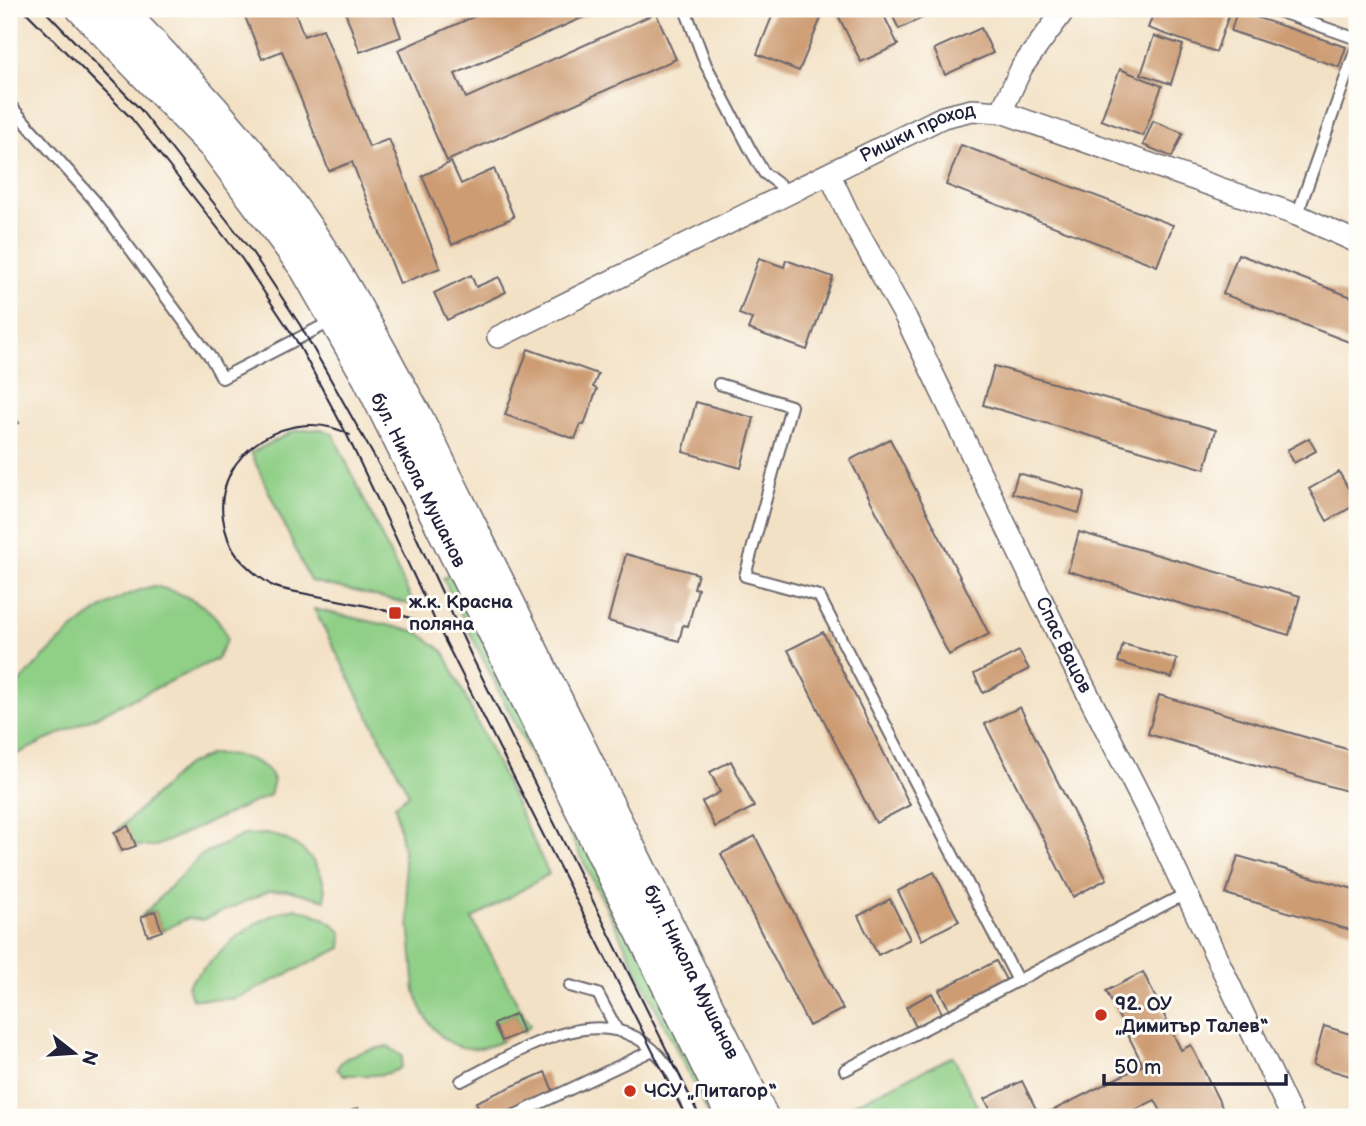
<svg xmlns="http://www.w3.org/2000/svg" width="1366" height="1126" font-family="'Balsamiq Sans',sans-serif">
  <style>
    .green { fill: #8fcf86; stroke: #587860; stroke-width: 2 }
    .building { fill: #cd9c73 }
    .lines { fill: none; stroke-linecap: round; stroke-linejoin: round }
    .lane-casing { stroke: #6b656b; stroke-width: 14 }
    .street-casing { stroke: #6b656b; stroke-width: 24 }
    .secondary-casing { stroke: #6b656b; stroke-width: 33 }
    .lane { stroke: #fff; stroke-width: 10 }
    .street { stroke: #fff; stroke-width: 21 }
    .secondary { stroke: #fff; stroke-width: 30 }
    .tram { stroke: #22223b; stroke-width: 2 }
    .poi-dot { fill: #c8321e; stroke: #fdfcf7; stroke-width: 2.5 }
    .labels { text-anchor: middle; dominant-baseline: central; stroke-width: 6; stroke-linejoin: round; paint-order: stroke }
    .street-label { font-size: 19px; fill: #22223b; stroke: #fdfcf7 }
    .poi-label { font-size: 19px; font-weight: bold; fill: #22223b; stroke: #fdfcf7; text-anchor: start }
  </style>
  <rect width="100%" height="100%" fill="#fdfcf7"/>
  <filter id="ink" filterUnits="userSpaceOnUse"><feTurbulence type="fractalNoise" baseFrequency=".0143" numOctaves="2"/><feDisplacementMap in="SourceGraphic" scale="14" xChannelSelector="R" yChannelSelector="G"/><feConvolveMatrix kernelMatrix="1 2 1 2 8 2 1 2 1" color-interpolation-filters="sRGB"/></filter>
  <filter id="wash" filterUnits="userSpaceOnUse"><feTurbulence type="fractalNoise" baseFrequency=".00686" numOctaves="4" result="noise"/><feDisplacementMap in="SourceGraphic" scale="28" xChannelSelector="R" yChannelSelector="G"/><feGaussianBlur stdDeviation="1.57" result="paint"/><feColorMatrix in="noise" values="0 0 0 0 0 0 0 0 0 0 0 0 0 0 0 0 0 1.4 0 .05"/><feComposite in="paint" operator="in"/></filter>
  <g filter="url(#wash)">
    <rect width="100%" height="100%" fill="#f3e1c5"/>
    <g class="green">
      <path d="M321,429l12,5 81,171 -104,-24 -59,-128 43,-22z"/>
      <path d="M454,573l270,544h-14l-267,-539z"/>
      <path d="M154,586c29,7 65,21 73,53l-10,20 -208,99v-64c42,-45 83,-93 145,-108z"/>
      <path d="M314,609l104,23 26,20 105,222 -77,45 58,107 -7,6 -8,-18 -21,10 8,17c-46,22 -74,-8 -87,-50l-12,-141 -8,-45 14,-11z"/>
      <path d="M211,754c24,1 51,2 63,26l-4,15 -114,51h-20l-18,-16 67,-64z"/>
      <path d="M266,834c32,4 61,32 59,66l-37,-10 -19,1 -66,29 -15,-2 -26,13 -7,-20 -14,6 60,-62 43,-20z"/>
      <path d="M295,908c18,5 35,10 47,25l-1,15 -97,47 -13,4h-39l-4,-13 3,-5c32,-31 58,-63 104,-73z"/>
      <path d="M388,1046l14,10 -1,11c-15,12 -40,7 -58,8l-6,-6c5,-16 36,-19 51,-23z"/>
      <path d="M953,1056l29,61h-124l-6,-12z"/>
    </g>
    <g id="blocks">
      <g class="building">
        <path d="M242,9h52l10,27 19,-7 46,118 20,-8 51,129 -40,16 -48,-122 -23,9 -47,-120 -20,8z"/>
        <path d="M344,9h47l10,28 -41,15z"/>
        <path d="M491,9h111l-147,65 11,24 190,-85 20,46 -229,102 -49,-111z"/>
        <path d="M775,9l49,2 -25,60 -42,-17z"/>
        <path d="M835,9h46l17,36 -37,17z"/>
        <path d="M889,9h52l-42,20z"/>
        <path d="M1155,9h76l-15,43 -68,-24z"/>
        <path d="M1237,11l109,36 -7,20 -108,-36z"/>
        <path d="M981,28l12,25 -48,22 -11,-26z"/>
        <path d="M1154,36l29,9 -12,39 -30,-10z"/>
        <path d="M1120,69l42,17 -19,50 -42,-16z"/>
        <path d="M1153,121l30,12 -11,24 -29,-12z"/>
        <path d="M961,145l212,80 -16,41 -211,-81z"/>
        <path d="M451,162l10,22 33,-15 20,48 -62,28 -30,-69z"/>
        <path d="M1238,254l119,45v46l-134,-51z"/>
        <path d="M759,258l25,9 2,-7 47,17 -26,73 -59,-21 4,-10 -13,-5z"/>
        <path d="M471,275l5,12 23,-10 7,15 -59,28 -13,-27z"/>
        <path d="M528,349l70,25 -5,13 4,2 -13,36 -3,-1 -6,15 -70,-24z"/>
        <path d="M994,366l222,64 -11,39 -222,-64z"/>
        <path d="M696,402l58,16 -13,50 -58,-16z"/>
        <path d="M9,412l10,11 -10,5z"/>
        <path d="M1309,438l7,13 -22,12 -7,-13z"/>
        <path d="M890,439l99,195 -40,21 -99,-195z"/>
        <path d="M1339,472l18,32 -30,17 -18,-32z"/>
        <path d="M1018,473l67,19 -6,21 -67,-20z"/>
        <path d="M1079,532l221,64 -11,39 -221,-64z"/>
        <path d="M626,554l72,20 -4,14 4,1 -10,37 -5,-1 -4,16 -71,-20z"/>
        <path d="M823,632l87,173 -34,18 -88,-173z"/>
        <path d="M1123,644l54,15 -5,19 -54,-16z"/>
        <path d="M1019,651l10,18 -46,24 -9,-19z"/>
        <path d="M1159,695l198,57v42l-209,-60z"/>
        <path d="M1020,707l87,172 -34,18 -88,-173z"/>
        <path d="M731,761l23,46 -39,20 -13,-25 18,-10 -10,-20z"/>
        <path d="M128,826l8,20 -14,5 -8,-19z"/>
        <path d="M755,836l88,173 -34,17 -88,-172z"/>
        <path d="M1238,856l119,34v42l-131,-38z"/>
        <path d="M934,872l25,49 -37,19 -24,-49z"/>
        <path d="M890,899l20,40 -32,16 -20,-39z"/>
        <path d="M155,911l7,20 -14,5 -7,-19z"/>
        <path d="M996,961l10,19 -57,29 -10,-19z"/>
        <path d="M1143,972l38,78 10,-5 32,64 -12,6 2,2h-49l-9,-17 -35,17h-126l-9,-18 37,-18 18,36 103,-52 -37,-74z"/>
        <path d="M932,993l10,20 -26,14 -10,-20z"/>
        <path d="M515,1014l8,18 -21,9 -8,-17z"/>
        <path d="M1324,1026l33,10v42l-44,-13z"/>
        <path d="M545,1072l9,21 -57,24h-15l-6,-15z"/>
        <path d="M358,1108l4,9h-25z"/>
      </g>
    </g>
  </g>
  <g filter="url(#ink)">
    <use href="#blocks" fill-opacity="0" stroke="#6b656b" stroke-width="2"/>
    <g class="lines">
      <defs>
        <g id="lane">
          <path d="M685,9l21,56 44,84 14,24 28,21"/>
          <path d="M1272,9l85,30"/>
          <path d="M9,104l85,96 117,158 11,20 110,-57"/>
          <path d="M1297,215l60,-169"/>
          <path d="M719,384l72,22 -46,170 74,20 199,385"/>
          <path d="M570,986l28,8 18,34"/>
          <path d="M845,1070l342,-177"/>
          <path d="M461,1081c63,-31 148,-92 205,-17 11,15 18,36 27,53"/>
          <path d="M511,1117l142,-67"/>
        </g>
        <g id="street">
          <path d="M1001,112l21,-45 43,-58"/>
          <path id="s1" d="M830,175l21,45 55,98 165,343 79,155 142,301"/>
          <path id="s2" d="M498,337l445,-220 29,-7 29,2 296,103 60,27"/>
        </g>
        <g id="secondary">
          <path id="s3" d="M82,9l133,138 90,121 63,110 364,739"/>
          <path id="s4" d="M119,9c71,73 141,147 197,232 38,57 69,118 102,177l345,699"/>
        </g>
      </defs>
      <use href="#lane" class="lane-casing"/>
      <use href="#street" class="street-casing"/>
      <use href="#secondary" class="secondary-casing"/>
      <use href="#lane" class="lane"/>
      <use href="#street" class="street"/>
      <use href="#secondary" class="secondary"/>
      <g class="tram">
        <path d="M23,9l109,110 110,140 54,81 50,93 94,198 246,486"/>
        <path d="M43,9l97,100 112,143 48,73 102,181 69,149 229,462"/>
        <path d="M350,435c-57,-32 -137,17 -127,83 2,14 6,28 15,39 9,10 22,21 33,28 11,6 29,7 41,10 44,9 89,15 128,36"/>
      </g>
    </g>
  </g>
  <g class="poi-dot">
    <rect x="388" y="606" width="14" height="14" rx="3.5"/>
    <circle cx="1101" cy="1015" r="7"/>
    <circle cx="630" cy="1091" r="7"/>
  </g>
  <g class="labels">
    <g class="street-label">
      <text stroke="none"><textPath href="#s2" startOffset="467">Ришки проход</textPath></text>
      <text stroke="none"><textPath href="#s3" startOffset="583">бул. Никола Мушанов</textPath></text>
      <text stroke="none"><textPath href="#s1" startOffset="525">Спас Вацов</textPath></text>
      <text stroke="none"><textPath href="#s4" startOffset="1127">бул. Никола Мушанов</textPath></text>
    </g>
    <g class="poi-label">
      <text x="409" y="602">ж.к. Красна<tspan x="409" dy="22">поляна</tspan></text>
      <text x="1115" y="1004">92. ОУ<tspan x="1115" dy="22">„Димитър Талев“</tspan></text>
      <text x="644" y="1091">ЧСУ „Питагор“</text>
    </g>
  </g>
  <rect width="1366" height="1126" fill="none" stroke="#fdfcf7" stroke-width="35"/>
  <g transform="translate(74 1053) rotate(107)" stroke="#fdfcf7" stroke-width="5" paint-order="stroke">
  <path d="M0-5L12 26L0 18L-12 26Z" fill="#22223b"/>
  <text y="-10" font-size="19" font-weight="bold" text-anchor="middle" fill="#22223b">N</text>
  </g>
  <path d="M1104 1074v10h182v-10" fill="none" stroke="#22223b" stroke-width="3.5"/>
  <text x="1114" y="1074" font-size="21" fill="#22223b" stroke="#fdfcf7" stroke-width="5" paint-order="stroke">50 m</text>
</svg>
